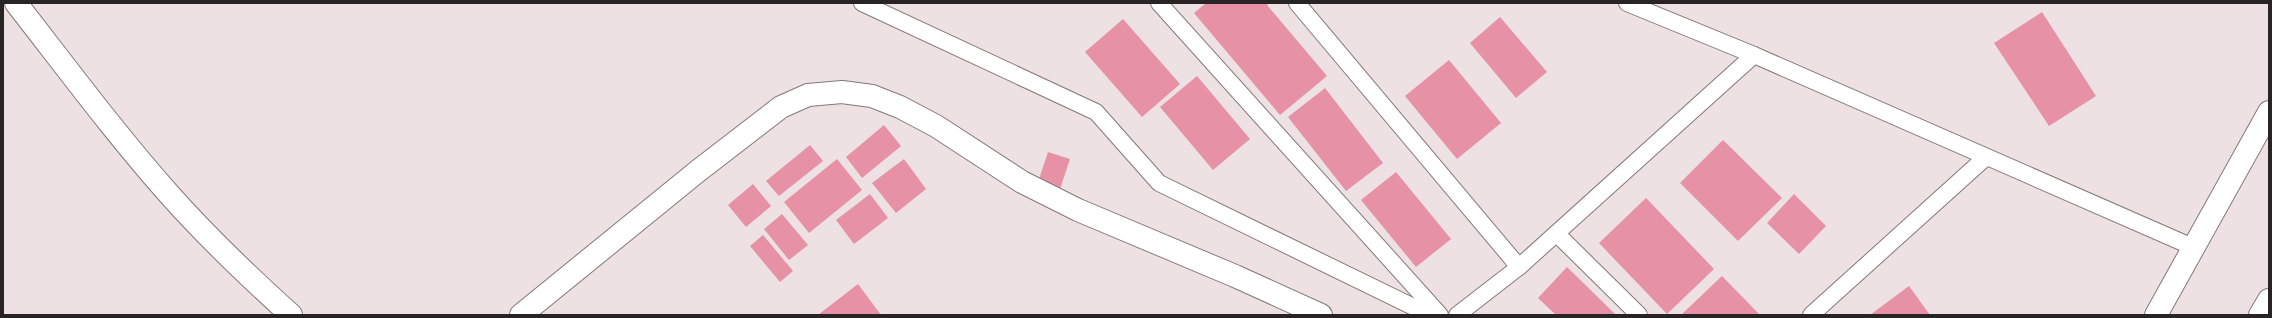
<svg xmlns="http://www.w3.org/2000/svg" width="2272" height="318" font-family="Commissioner,sans-serif">
  <style>
    .building { fill: #e691a6 }
    .lines { fill: none; stroke-linecap: round; stroke-linejoin: round }
    .service-casing { stroke: #83787a; stroke-width: 18 }
    .minor-casing { stroke: #83787a; stroke-width: 24 }
    .primary-casing { stroke: #83787a; stroke-width: 24 }
    .service { stroke: #fff; stroke-width: 16 }
    .minor { stroke: #fff; stroke-width: 22 }
    .primary { stroke: #fff; stroke-width: 22 }
  </style>
  <rect width="100%" height="100%" fill="#ede1e3"/>
  <g class="building">
    <path d="M1206,3h64l-3,2 60,71 -47,39 -86,-102z"/>
    <path d="M2042,12l54,84 -47,30 -55,-83z"/>
    <path d="M1500,17l47,55 -31,26 -46,-55z"/>
    <path d="M1123,19l57,65 -38,33 -57,-65z"/>
    <path d="M1449,60l52,63 -44,36 -52,-63z"/>
    <path d="M1197,76l53,63 -37,31 -53,-63z"/>
    <path d="M1325,88l58,75 -37,28 -58,-74z"/>
    <path d="M884,125l17,21 -39,32 -16,-21z"/>
    <path d="M1723,140l59,58 -44,43 -58,-58z"/>
    <path d="M810,145l13,16 -44,35 -13,-15z"/>
    <path d="M1048,152l22,7 -10,30 -22,-7z"/>
    <path d="M837,159l25,31 -53,43 -25,-31z"/>
    <path d="M904,159l22,30 -30,24 -24,-30z"/>
    <path d="M1396,172l55,67 -35,28 -55,-67z"/>
    <path d="M753,184l18,22 -25,21 -18,-22z"/>
    <path d="M870,194l18,24 -34,26 -18,-24z"/>
    <path d="M1794,194l32,32 -27,28 -32,-31z"/>
    <path d="M1646,198l68,71 -47,45 -68,-71z"/>
    <path d="M782,214l26,31 -19,15 -25,-31z"/>
    <path d="M763,235l30,36 -13,11 -30,-36z"/>
    <path d="M1567,267l49,48h-60l-18,-17z"/>
    <path d="M1722,276l38,39h-79z"/>
    <path d="M858,284l23,31h-63z"/>
    <path d="M1909,286l21,29h-60z"/>
  </g>
  <g class="lines">
    <defs>
      <g id="service">
        <path d="M862,3l234,109 63,71 271,132"/>
        <path d="M1159,3l281,312"/>
        <path d="M1297,3l222,264 235,-212"/>
        <path d="M1627,3l127,52 441,193"/>
        <path d="M1557,234l82,81"/>
        <path d="M1457,315l62,-48"/>
        <path d="M1811,315l174,-157"/>
      </g>
      <g id="minor">
        <path d="M16,3c50,64 98,129 152,190 38,43 80,83 123,122"/>
        <path d="M521,315l177,-144 83,-64 27,-12 34,-3 30,4 28,11 36,19 86,56 56,28 157,66 86,39"/>
      </g>
      <g id="primary">
        <path d="M2156,315l113,-203"/>
        <path d="M2260,315l9,-15"/>
      </g>
    </defs>
    <use href="#service" class="service-casing"/>
    <use href="#minor" class="minor-casing"/>
    <use href="#primary" class="primary-casing"/>
    <use href="#service" class="service"/>
    <use href="#minor" class="minor"/>
    <use href="#primary" class="primary"/>
  </g>
  <rect width="2272" height="318" fill="none" stroke="#282425" stroke-width="8"/>
</svg>
